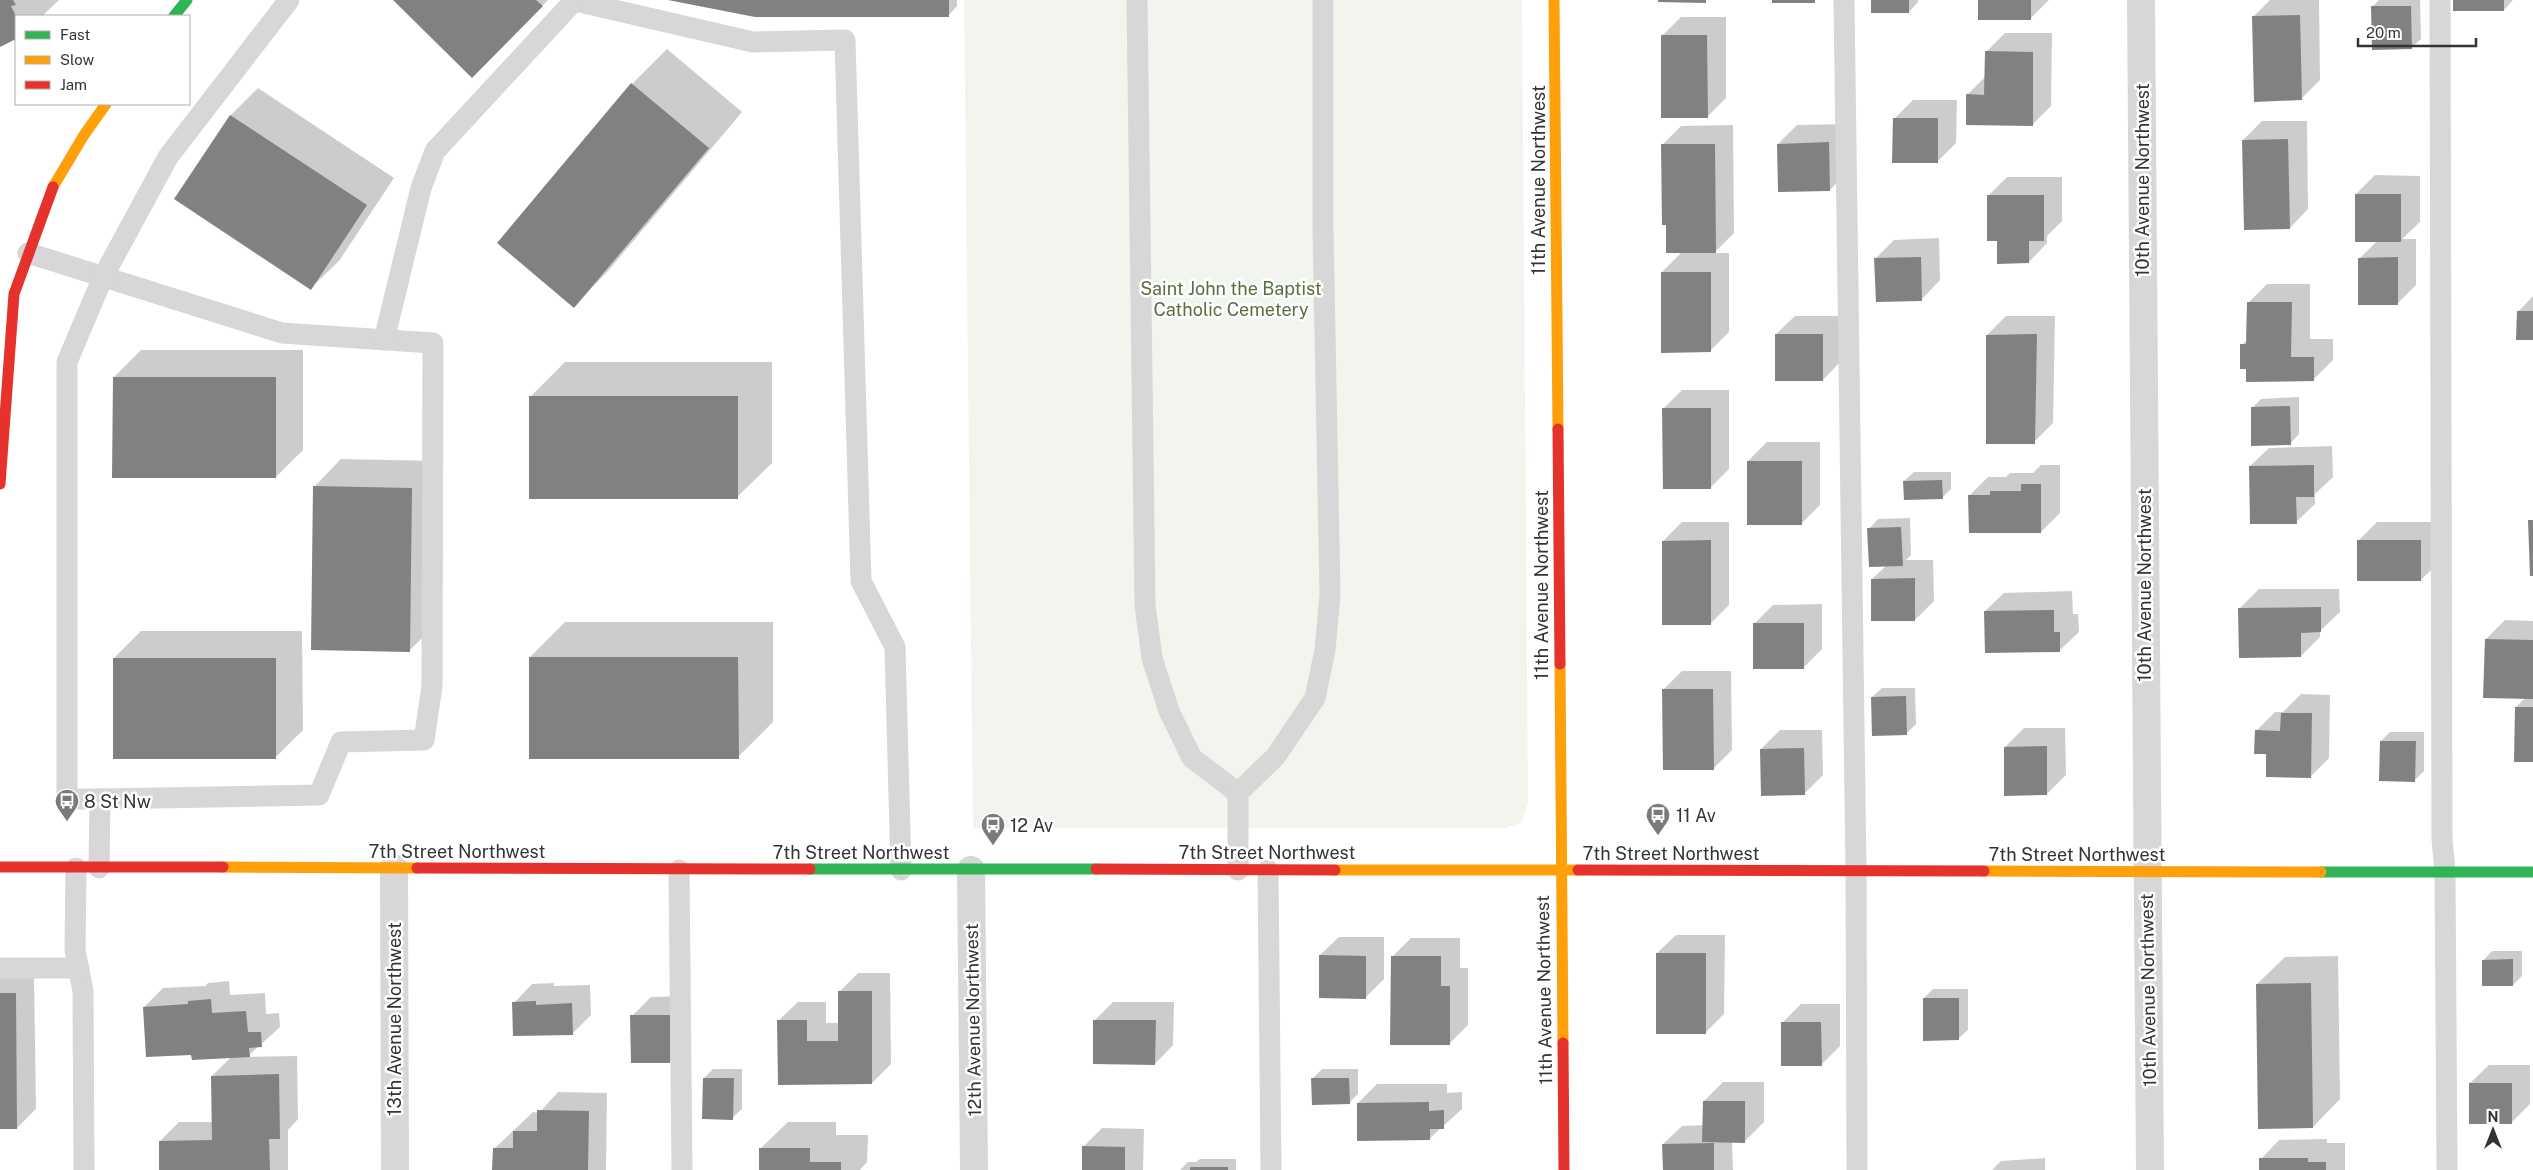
<svg xmlns="http://www.w3.org/2000/svg" width="2533" height="1170" font-family="'Public Sans',sans-serif">
  <style>
    .green { fill: #f1f5ed }
    .shadow { fill: #0003 }
    .building { fill: #818181 }
    .lines { fill: none; stroke-linecap: round; stroke-linejoin: round }
    .lane { stroke: #d7d7d7; stroke-width: 21 }
    .street { stroke: #d7d7d7; stroke-width: 28 }
    .fast { stroke: #30b455; stroke-width: 11 }
    .slow { stroke: #ff9f0a; stroke-width: 11 }
    .jam { stroke: #e5322d; stroke-width: 11 }
    .labels { text-anchor: middle; dominant-baseline: central; stroke-width: 5; stroke-linejoin: round; paint-order: stroke }
    .street-label { font-size: 18px; fill: #333; stroke: #fff }
    .park-label { font-size: 18px; fill: #56703f; stroke: #fff }
    .poi-label { font-size: 18px; fill: #333; stroke: #fff; text-anchor: start }
  </style>
  <rect width="100%" height="100%" fill="#fff"/>
  <path class="green" d="M964,0h558l6,803 -6,19 -16,6h-533z"/>
  <g class="shadow">
    <path d="M0,0h59l-17,16h-26v22l-16,7z"/>
    <path d="M394,0h154l-76,76z"/>
    <path d="M670,0h287v6l-9,10z"/>
    <path d="M1872,0h46v2l-9,10z"/>
    <path d="M1980,0h69l-19,19z"/>
    <path d="M2270,0h49l1,80 -19,19 -47,-83z"/>
    <path d="M2379,0h41l1,39 -10,9 -39,-41z"/>
    <path d="M2454,0h59l-9,10z"/>
    <path d="M1681,17h45v81l-19,19 -45,-81z"/>
    <path d="M2005,33h47l-1,73 -19,19 -65,-30 19,-19v-24z"/>
    <path d="M667,49l75,63 -134,159 -34,35 58,-222z"/>
    <path d="M258,88l136,90 -55,83 -28,27 -81,-172z"/>
    <path d="M1913,100h44l-1,43 -19,19 -43,-43z"/>
    <path d="M2262,121h45l1,88 -18,19 -47,-88z"/>
    <path d="M1847,124l1,47 -18,19 -52,-46 19,-19z"/>
    <path d="M1733,125l1,108 -20,20h15v79l-19,19 -48,-79 20,-20 -20,-107 19,-19z"/>
    <path d="M2375,175l45,1v46l-18,17h14v46l-19,19 -37,-46 17,-17 -21,-47z"/>
    <path d="M2007,177h55v44l-15,15v7l-18,19 -31,-22 -9,-45z"/>
    <path d="M1939,238l1,42 -18,19 -46,-41 18,-18z"/>
    <path d="M2267,284h43v55h23v21l-19,19 -67,-11 -5,-23 6,-6v-36z"/>
    <path d="M2533,296v43l-15,-27z"/>
    <path d="M1795,316h46v45l-18,19 -47,-46z"/>
    <path d="M2006,316h49l-2,107 -19,19 -47,-107z"/>
    <path d="M141,350h162v100l-27,27 -162,-100z"/>
    <path d="M565,362h207v101l-35,34 -207,-100z"/>
    <path d="M1682,390h47v79l-19,19 -47,-79z"/>
    <path d="M2299,397v37l-9,10 -38,-36 9,-9z"/>
    <path d="M1767,442h53v63l-19,19 -53,-63z"/>
    <path d="M2332,446l1,31 -18,17v10l-19,18 -46,-56 19,-18z"/>
    <path d="M341,459l98,2 -2,162 -27,27 -96,-163z"/>
    <path d="M2041,465h19v48l-19,19 -72,-36 19,-19h18l4,-4h23z"/>
    <path d="M1914,472h37v17l-9,9 -38,-17z"/>
    <path d="M1910,518l1,37 -5,5h27l1,41 -19,19 -43,-41 15,-14 -18,-36 9,-10z"/>
    <path d="M1682,522h47v83l-19,19 -47,-83z"/>
    <path d="M2377,522h63v39l-19,19 -63,-39z"/>
    <path d="M2259,589h80l1,23 -20,19v6l-19,19 -61,-48z"/>
    <path d="M2072,591l1,23h5l1,18 -19,18 -75,-39 19,-18z"/>
    <path d="M1822,604v45l-18,18 -50,-43 19,-19z"/>
    <path d="M2505,620l28,1v140l-17,-54 10,-10 -40,-58z"/>
    <path d="M565,622h208v100l-35,35 -208,-100z"/>
    <path d="M141,631h161l1,99 -27,27 -162,-99z"/>
    <path d="M1682,671h49l1,79 -19,19 -50,-79z"/>
    <path d="M1882,688h33l1,36 -10,10 -34,-37z"/>
    <path d="M2301,694l29,1 -1,63 -18,18 -43,-23 -12,-22 19,-19h8z"/>
    <path d="M2024,728h41l1,47 -19,19 -42,-47z"/>
    <path d="M1780,730h42l1,45 -19,19 -43,-45z"/>
    <path d="M2390,732h34v39l-9,9 -34,-39z"/>
    <path d="M1676,935h49l-1,79 -19,19 -48,-80z"/>
    <path d="M1339,937h45v42l-19,19 -45,-43z"/>
    <path d="M1411,938h49v30h8v57l-19,19 -57,-87z"/>
    <path d="M2492,951h30v25l-9,9 -30,-24z"/>
    <path d="M2338,956l2,143 -27,28 -56,-143 28,-27z"/>
    <path d="M858,973h32l1,91 -19,19 -93,1v-64l19,-18h28v21h14v-32z"/>
    <path d="M0,975h34l2,134 -19,19h-17z"/>
    <path d="M229,981l1,14 35,-2 1,21 13,-1 1,14 -33,30 50,-1 1,63 -10,11v40h-128v-29l19,-19h34l-1,-46 20,-20 -40,-3 -48,-46 19,-19 42,-2 3,-3z"/>
    <path d="M554,983v3l36,-1 1,30 -19,19 -58,-31 18,-19z"/>
    <path d="M1933,989h35v41l-10,9 -34,-41z"/>
    <path d="M688,996v47l-19,19 -37,-46 19,-19z"/>
    <path d="M1113,1002h61l-1,43 -18,19 -60,-44z"/>
    <path d="M1801,1004h39v42l-19,19 -39,-42z"/>
    <path d="M2489,1065h41v39l-19,19 -41,-40z"/>
    <path d="M713,1069h29v40l-10,9 -28,-40z"/>
    <path d="M1322,1069h36v25l-9,9 -37,-24z"/>
    <path d="M1723,1082h41v40l-19,19h-13l1,29h-69l-1,-26 19,-18 22,-1v-24z"/>
    <path d="M1377,1084h70v9l15,-1v17l-33,30 -71,-36z"/>
    <path d="M558,1092l49,1 -1,77h-112v-21l39,-37 6,1z"/>
    <path d="M788,1122h48v13h32l-1,27 -7,8h-100v-21z"/>
    <path d="M1102,1128l42,1 -1,41h-60v-23z"/>
    <path d="M2327,1139v4h18v27h-84v-11l18,-19z"/>
    <path d="M2045,1158v12h-53l9,-9z"/>
    <path d="M1200,1159h36v11h-56l8,-8h8z"/>
  </g>
  <g class="building">
    <path d="M0,0h13l3,5 -5,1 5,10v23l-16,8z"/>
    <path d="M393,0h143l7,6 -71,72z"/>
    <path d="M668,0h281v17h-194z"/>
    <path d="M1658,0h48v3l-48,-1z"/>
    <rect x="1772" y="0" width="43" height="3"/>
    <rect x="1871" y="0" width="38" height="13"/>
    <rect x="1978" y="0" width="53" height="20"/>
    <rect x="2453" y="0" width="51" height="11"/>
    <path d="M2371,6h40l1,43 -40,1z"/>
    <path d="M2300,15l2,85 -48,2 -2,-86z"/>
    <path d="M1661,35h46l1,83h-47z"/>
    <path d="M1985,51l48,1v74l-67,-1v-31l18,1z"/>
    <path d="M631,83l78,65 -135,160 -77,-65z"/>
    <path d="M230,115l137,90 -56,85 -137,-91z"/>
    <path d="M1893,118h45v45h-46z"/>
    <path d="M2288,139l2,90 -46,1 -2,-90z"/>
    <path d="M1829,142l1,49 -52,1 -1,-48z"/>
    <path d="M1661,144h54l1,109h-50v-28h-4z"/>
    <rect x="2355" y="194" width="46" height="48"/>
    <path d="M1987,195h57v46h-15v22l-32,1v-23h-10z"/>
    <path d="M1921,257l1,44 -46,1 -2,-44z"/>
    <path d="M2398,257v48h-40v-47z"/>
    <path d="M1661,272h50v80l-50,1z"/>
    <path d="M2247,302h45l-1,55h23v24l-68,1v-13h-6v-25h6z"/>
    <path d="M2517,311h16v29h-17z"/>
    <rect x="1775" y="334" width="48" height="47"/>
    <path d="M2037,334l-2,110h-49v-109z"/>
    <path d="M113,377h163v101h-164z"/>
    <rect x="529" y="396" width="209" height="103"/>
    <path d="M2290,406l1,39 -40,1v-39z"/>
    <path d="M1662,408h49v81h-48z"/>
    <rect x="1747" y="461" width="55" height="64"/>
    <path d="M2314,465v32h-18l1,27h-47l-1,-58z"/>
    <path d="M1942,480l1,19 -39,1 -1,-19z"/>
    <path d="M2021,484h20v49h-72l-1,-38h22v-4h31z"/>
    <path d="M313,486l99,2 -2,164 -99,-2z"/>
    <path d="M2528,520h5v56h-3z"/>
    <path d="M1901,527l2,39 -34,1 -2,-39z"/>
    <path d="M1711,540v85h-49v-84z"/>
    <rect x="2357" y="540" width="64" height="41"/>
    <path d="M1915,578v43h-44v-42z"/>
    <path d="M2321,607v25l-20,1v24l-62,1 -1,-50z"/>
    <path d="M2054,610v22h6v20l-75,1 -1,-42z"/>
    <rect x="1753" y="623" width="51" height="46"/>
    <path d="M2485,639l48,1v59l-50,-1z"/>
    <path d="M529,657h209l1,102h-210z"/>
    <rect x="113" y="658" width="163" height="101"/>
    <path d="M1662,689h51l1,81h-51z"/>
    <path d="M1906,696l1,39 -35,1 -1,-39z"/>
    <path d="M2515,707h18v55h-19z"/>
    <path d="M2281,713h31l-1,65 -45,-1v-23h-12l1,-24 25,1z"/>
    <path d="M2380,741h36l-1,41 -36,-1z"/>
    <path d="M2047,746v49l-43,1v-49z"/>
    <path d="M1804,748l1,47 -44,1 -1,-47z"/>
    <rect x="1656" y="953" width="50" height="81"/>
    <path d="M1319,955l47,1v43l-47,-1z"/>
    <path d="M1391,956h50v30h9v59h-60z"/>
    <path d="M2513,959v27h-31v-26z"/>
    <path d="M2311,983l2,145 -55,1 -2,-145z"/>
    <path d="M838,991h34v93l-94,1 -1,-65h30v21h31z"/>
    <path d="M0,993h16l1,136h-17z"/>
    <path d="M1923,998h36v42l-36,1z"/>
    <path d="M211,999l1,14 34,-2 2,21h13l1,15 -13,1 1,9 -58,3 -1,-5 -45,2 -3,-50 45,-3v-3z"/>
    <path d="M536,1001v4l36,-2 1,32 -60,1 -1,-34z"/>
    <path d="M630,1015h40v48h-39z"/>
    <path d="M1093,1020h63l-1,45 -62,-1z"/>
    <path d="M1781,1022h40l1,44h-41z"/>
    <path d="M279,1074l1,65h-11l1,31h-111v-29l53,-1 -1,-64z"/>
    <path d="M703,1078h31l-1,42 -31,-1z"/>
    <path d="M1311,1078h38l1,26 -38,1z"/>
    <rect x="2469" y="1083" width="43" height="41"/>
    <path d="M1703,1101h42v42l-43,-1z"/>
    <path d="M1429,1102v9l15,-1v19h-14v11l-73,1v-38z"/>
    <path d="M537,1110l52,1 -1,59h-96l1,-22h20v-17h24z"/>
    <path d="M1714,1143v27h-51l-1,-26z"/>
    <path d="M1082,1146l43,1v23h-43z"/>
    <path d="M759,1148h51v14h31v8h-82z"/>
    <path d="M2259,1158h49v4h18v8h-67z"/>
    <rect x="1190" y="1167" width="38" height="3"/>
  </g>
  <g class="lines">
    <g class="lane">
      <path d="M571,0l182,42 92,-2 16,541 34,66 6,223"/>
      <path d="M1137,0l8,605 7,53 17,53 23,47 46,35"/>
      <path d="M1844,0l12,871 1,299"/>
      <path d="M2440,0l2,839 3,33 2,298"/>
      <path d="M28,253l254,80 151,10 -1,343 -8,54 -83,2 -22,53 -219,4 -1,69"/>
      <path d="M384,340l37,-152 14,-37 138,-149"/>
      <path d="M100,799h-33v-437l36,-85 65,-120 121,-157"/>
      <path d="M76,868l-1,82 8,41 1,179"/>
      <path d="M679,870l3,300"/>
      <path d="M1238,870v-77l38,-37 39,-58 10,-48 5,-55 -7,-365v-230"/>
      <path d="M1268,870l3,300"/>
      <path d="M0,968h79"/>
    </g>
    <g class="street">
      <path d="M2141,0l9,1170"/>
      <path d="M394,868l1,302"/>
      <path d="M971,870l3,300"/>
    </g>
    <g class="fast">
      <path d="M174,16l13,-16"/>
      <path d="M810,869h286"/>
      <path d="M2321,872h212"/>
    </g>
    <g class="slow">
      <path d="M1554,0l4,429"/>
      <path d="M53,187l31,-52 22,-31"/>
      <path d="M1560,664l3,379"/>
      <path d="M223,867l194,1"/>
      <path d="M1335,870h243"/>
      <path d="M1984,871l337,1"/>
    </g>
    <g class="jam">
      <path d="M1558,429l2,235"/>
      <path d="M0,484l14,-190 39,-107"/>
      <path d="M0,867h223"/>
      <path d="M417,868l393,1"/>
      <path d="M1096,869l239,1"/>
      <path d="M1578,870l406,1"/>
      <path d="M1563,1043l1,127"/>
    </g>
  </g>
  <defs>
    <symbol id="bus-pin" viewBox="-11 -11 22 30"><path d="M0 17L-7.5 6A9.5 9.5 0 1 1 7.5 6Z" fill="#7a7a7a" stroke="#fff"/><path d="M-5-6H5V4H4V6H2V4H-2V6H-4V4H-5ZM-3.5-4V0h7V-4ZM-3.5 1.2v1.5H-2V1.2ZM2 1.2v1.5H3.5V1.2Z" fill="#fff"/></symbol>
  </defs>
  <g fill-rule="evenodd">
    <use href="#bus-pin" x="53" y="787" width="28" height="38"/>
    <use href="#bus-pin" x="1644" y="801" width="28" height="38"/>
    <use href="#bus-pin" x="979" y="811" width="28" height="38"/>
  </g>
  <g class="labels">
    <g class="street-label">
      <text transform="translate(1538 180) rotate(-90)">11th Avenue Northwest</text>
      <text transform="translate(2142 180) rotate(-90)">10th Avenue Northwest</text>
      <text transform="translate(1541 585) rotate(-90)">11th Avenue Northwest</text>
      <text transform="translate(2144 585) rotate(-90)">10th Avenue Northwest</text>
      <text x="457" y="851">7th Street Northwest</text>
      <text x="861" y="852">7th Street Northwest</text>
      <text x="1267" y="852">7th Street Northwest</text>
      <text x="1671" y="853">7th Street Northwest</text>
      <text x="2077" y="854">7th Street Northwest</text>
      <text transform="translate(1544 990) rotate(-91)">11th Avenue Northwest</text>
      <text transform="translate(2148 990) rotate(-91)">10th Avenue Northwest</text>
      <text transform="translate(394 1019) rotate(-90)">13th Avenue Northwest</text>
      <text transform="translate(973 1020) rotate(-91)">12th Avenue Northwest</text>
    </g>
    <g class="park-label">
      <text x="1231" y="288">Saint John the Baptist<tspan x="1231" dy="21">Catholic Cemetery</tspan></text>
    </g>
    <g class="poi-label">
      <text x="84" y="801">8 St Nw</text>
      <text x="1676" y="815">11 Av</text>
      <text x="1010" y="825">12 Av</text>
    </g>
  </g>
  <rect x="15" y="15" width="175" height="90" fill="#ffffff" stroke="#adadad"/>
  <rect x="25" y="31" width="25" height="8" fill="#30b455" stroke="#adadad"/>
  <text x="60" y="40" font-size="15" fill="#333333">Fast</text>
  <rect x="25" y="56" width="25" height="8" fill="#ff9f0a" stroke="#adadad"/>
  <text x="60" y="65" font-size="15" fill="#333333">Slow</text>
  <rect x="25" y="81" width="25" height="8" fill="#e5322d" stroke="#adadad"/>
  <text x="60" y="90" font-size="15" fill="#333333">Jam</text>
  <g transform="translate(2493 1130)" stroke="#ffffff" stroke-width="4" paint-order="stroke">
  <path d="M0-4L9 19L0 12L-9 19Z" fill="#333333"/>
  <text y="-8" font-size="14" font-weight="bold" text-anchor="middle" fill="#333333">N</text>
  </g>
  <path d="M2358 38v8h118v-8" fill="none" stroke="#333333" stroke-width="2.5"/>
  <text x="2366" y="38" font-size="15" fill="#333333" stroke="#ffffff" stroke-width="4" paint-order="stroke">20 m</text>
</svg>
